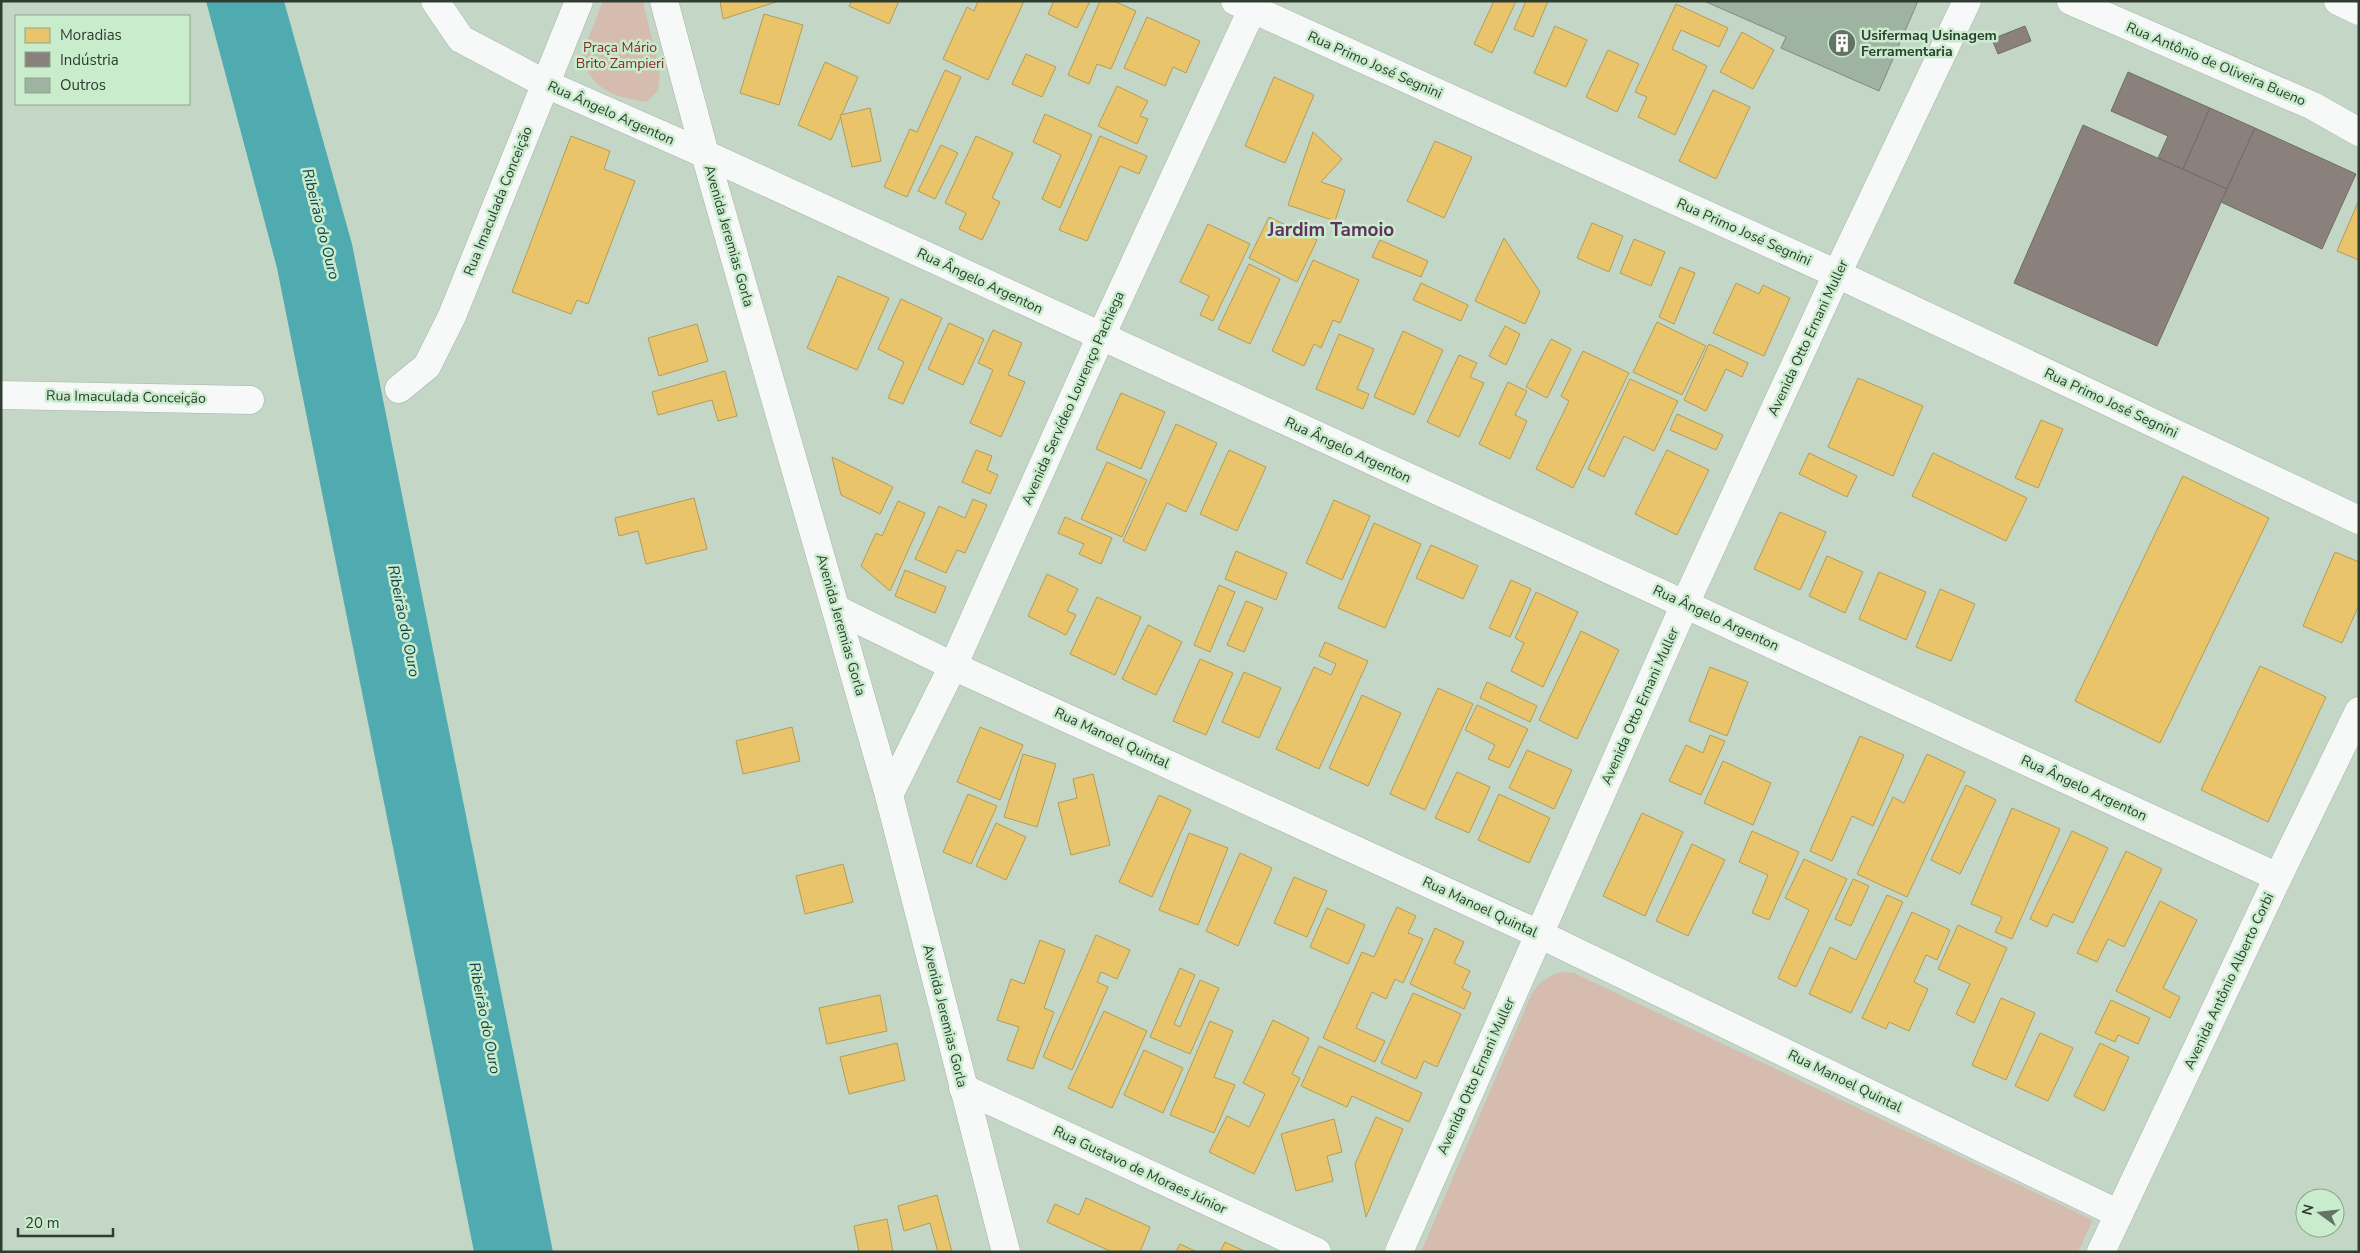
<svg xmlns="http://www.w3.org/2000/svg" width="2360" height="1253" font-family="'Nunito Sans',sans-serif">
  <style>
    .green { fill: #d6bcaf }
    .water { fill: #50abb1 }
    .homes { fill: #e9c46a; stroke: #b19c59 }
    .industry { fill: #8a817c; stroke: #6f6d66 }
    .building { fill: #9eb3a1; stroke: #7e8c80 }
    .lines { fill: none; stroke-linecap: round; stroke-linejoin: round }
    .minor-casing { stroke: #a5b5a8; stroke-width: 29 }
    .major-casing { stroke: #a5b5a8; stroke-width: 29 }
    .minor { stroke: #f6f9f7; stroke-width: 28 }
    .major { stroke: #f6f9f7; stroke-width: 28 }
    .labels { text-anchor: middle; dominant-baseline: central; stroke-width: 5; stroke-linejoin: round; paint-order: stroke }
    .poi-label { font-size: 14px; font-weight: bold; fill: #2f3d31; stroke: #c9eccd; text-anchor: start }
    .park-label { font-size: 14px; fill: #892a22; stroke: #c9eccd }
    .street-label { font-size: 14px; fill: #2f3d31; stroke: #c9eccd }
    .water-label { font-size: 15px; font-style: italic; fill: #114249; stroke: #c9eccd }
    .district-label { font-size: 19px; font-weight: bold; fill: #633061; stroke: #c9eccd }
  </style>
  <rect width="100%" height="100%" fill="#c4d7c7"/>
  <g class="green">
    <path d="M603,1h40l17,73 -2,16 -11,12c-34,-5 -55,-12 -66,-46z"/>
    <path d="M1561,972l13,1 519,247 -15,32h-657l111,-259c8,-12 16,-17 29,-21z"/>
  </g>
  <path class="water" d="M206,1h78l68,243 201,1008h-79l-197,-984z"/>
  <g class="homes">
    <path d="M720,1h59l-56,18z"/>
    <path d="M852,1h47l-10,23 -40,-18z"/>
    <path d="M978,1h46l-36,79 -45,-21 24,-52 7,4z"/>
    <path d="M1054,1h36l-13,27 -29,-14z"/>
    <path d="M1100,1h14l22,10 -25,58 -14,-5 -8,20 -21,-9z"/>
    <path d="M1494,1h22l-24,52 -18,-9z"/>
    <path d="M1526,1h22l-15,36 -19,-8z"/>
    <path d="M1676,4l52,24 -9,19 -38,-17 -9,19 35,17 -32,69 -37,-18 9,-20 -12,-5z"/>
    <path d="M764,14l39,11 -24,80 -39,-12z"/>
    <path d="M1147,17l53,24 -14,32 -13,-6 -8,19 -41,-18z"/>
    <path d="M1555,26l32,14 -21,47 -32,-14z"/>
    <path d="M1742,32l32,18 -21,39 -33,-17z"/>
    <path d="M1608,50l31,14 -22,48 -31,-15z"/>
    <path d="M1026,54l30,13 -14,30 -30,-13z"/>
    <path d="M825,62l33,15 -27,63 -33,-15z"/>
    <path d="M945,70l16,7 -54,120 -23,-10 26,-58 7,3z"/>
    <path d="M1274,77l40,18 -29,68 -40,-17z"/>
    <path d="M1117,86l31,15 -8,15 8,3 -11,25 -39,-18z"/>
    <path d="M1713,90l37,17 -34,72 -37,-18z"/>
    <path d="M870,108l11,53 -29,6 -12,-52z"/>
    <path d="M1045,114l47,21 -32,73 -18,-9 19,-44 -28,-13z"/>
    <path d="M1313,132l29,27 -21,23 24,8 -10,31 -47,-16z"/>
    <path d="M571,136l39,15 -6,18 31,12 -47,123 -11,-4 -6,14 -59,-22z"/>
    <path d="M976,136l37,17 -21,45 8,4 -18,38 -23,-11 7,-16 -21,-10z"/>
    <path d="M1100,136l47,20 -8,18 -19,-8 -33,75 -28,-11z"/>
    <path d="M1435,141l37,16 -28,61 -37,-17z"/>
    <path d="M941,145l17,8 -23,46 -17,-8z"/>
    <path d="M2359,200v60l-22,-9z"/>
    <path d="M1269,217l48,23 -20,42 -48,-24z"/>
    <path d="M1592,223l31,13 -14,36 -32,-14z"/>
    <path d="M1208,224l42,20 -37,77 -13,-6 9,-19 -29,-14z"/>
    <path d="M1504,238l36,54 -15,32 -50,-23z"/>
    <path d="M1634,239l31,13 -14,34 -31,-13z"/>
    <path d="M1380,240l48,21 -7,16 -49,-20z"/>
    <path d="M1313,260l46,20 -19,43 -7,-3 -12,28 -7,-4 -10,22 -32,-15z"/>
    <path d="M1249,264l31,15 -30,65 -32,-15z"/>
    <path d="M1680,267l15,6 -21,51 -15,-7z"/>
    <path d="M838,276l51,22 -32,72 -50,-22z"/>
    <path d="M1421,283l47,22 -7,16 -48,-21z"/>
    <path d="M1736,283l23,11 4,-9 27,13 -26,58 -51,-23z"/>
    <path d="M901,299l41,19 -39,86 -15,-6 16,-36 -26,-13z"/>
    <path d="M1657,322l49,24 -24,49 -49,-23z"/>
    <path d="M949,323l35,16 -21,46 -35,-16z"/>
    <path d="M697,324l11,37 -49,15 -11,-38z"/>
    <path d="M1505,326l15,8 -14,31 -17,-9z"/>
    <path d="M993,330l29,13 -14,32 17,7 -24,55 -31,-14 23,-53 -15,-7z"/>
    <path d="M1403,331l40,19 -29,65 -40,-18z"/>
    <path d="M1339,334l35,15 -17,40 12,5 -6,15 -47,-20z"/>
    <path d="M1551,339l20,10 -24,49 -21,-11z"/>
    <path d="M1709,344l39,19 -6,14 -16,-8 -20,42 -22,-11z"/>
    <path d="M1583,351l46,22 -56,115 -37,-19 33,-68 -8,-5z"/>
    <path d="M1459,355l18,8 -7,14 14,6 -25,54 -32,-15z"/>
    <path d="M725,371l12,45 -19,5 -6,-21 -54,15 -6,-23z"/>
    <path d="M1858,378l65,28 -30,70 -65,-29z"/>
    <path d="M1630,379l48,22 -24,50 -30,-15 -20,41 -16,-8z"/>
    <path d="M1508,382l19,9 -12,24 12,6 -17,38 -31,-15z"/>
    <path d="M1121,393l44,19 -24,57 -45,-20z"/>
    <path d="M1677,414l46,21 -7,15 -46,-20z"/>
    <path d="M2041,420l22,9 -25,59 -23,-10z"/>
    <path d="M1176,424l41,19 -31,69 -19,-9 -22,48 -22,-10z"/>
    <path d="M976,450l16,6 -5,14 11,5 -8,19 -28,-12z"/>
    <path d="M1229,450l37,17 -29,64 -37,-17z"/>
    <path d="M1667,450l42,20 -32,65 -42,-21z"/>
    <path d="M1809,453l48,23 -10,21 -48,-23z"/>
    <path d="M1933,453l94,45 -21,43 -94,-45z"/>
    <path d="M832,457l61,30 -13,27 -39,-19z"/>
    <path d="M1107,462l40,18 -25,57 -41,-18z"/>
    <path d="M2183,476l86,42 -109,225 -85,-42z"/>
    <path d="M694,498l13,51 -61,15 -8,-33 -19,5 -4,-18z"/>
    <path d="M973,499l14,6 -22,48 -8,-3 -11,23 -31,-14 24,-53 26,12z"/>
    <path d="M1334,500l36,16 -28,64 -36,-17z"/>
    <path d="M898,501l27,12 -35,78 -29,-25 15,-33 6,3z"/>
    <path d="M1780,512l46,20 -26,58 -46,-21z"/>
    <path d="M1065,517l47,21 -11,26 -22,-10 5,-10 -26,-11z"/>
    <path d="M1374,523l47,21 -36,84 -47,-20z"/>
    <path d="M1431,545l47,21 -15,33 -47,-21z"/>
    <path d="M1236,551l51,22 -11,27 -51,-21z"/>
    <path d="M2335,552l24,10v43l-17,38 -39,-17z"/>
    <path d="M1827,556l36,16 -18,41 -36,-17z"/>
    <path d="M905,570l41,17 -11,26 -40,-17z"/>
    <path d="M1879,572l47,20 -20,48 -47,-21z"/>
    <path d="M1047,574l31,15 -11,22 9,4 -10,20 -38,-19z"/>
    <path d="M1511,580l20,9 -21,48 -21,-9z"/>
    <path d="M1219,585l16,7 -25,60 -16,-7z"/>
    <path d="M1940,589l35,15 -24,57 -35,-14z"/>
    <path d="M1536,592l42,20 -35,75 -32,-16 13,-28 -9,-5z"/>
    <path d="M1097,597l44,20 -26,58 -45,-21z"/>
    <path d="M1246,601l17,7 -19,44 -17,-7z"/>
    <path d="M1148,625l34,17 -26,53 -34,-16z"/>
    <path d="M1581,631l38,19 -42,89 -38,-19z"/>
    <path d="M1325,642l43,19 -49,108 -43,-20 38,-82 17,8 5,-11 -17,-8z"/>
    <path d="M1200,659l33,14 -27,62 -33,-14z"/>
    <path d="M2260,666l66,31 -58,125 -67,-32z"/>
    <path d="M1710,667l38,15 -21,54 -38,-15z"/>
    <path d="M1244,672l37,16 -22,50 -37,-16z"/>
    <path d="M1487,682l50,24 -7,16 -50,-24z"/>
    <path d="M1438,688l35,16 -48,106 -35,-16z"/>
    <path d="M1362,695l39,18 -33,73 -39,-18z"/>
    <path d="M1477,705l51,24 -19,39 -21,-9 7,-14 -30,-15z"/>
    <path d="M792,727l8,34 -57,13 -7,-33z"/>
    <path d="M980,727l43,18 -23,55 -43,-18z"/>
    <path d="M1710,735l15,6 -24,54 -32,-14 17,-36 17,8z"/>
    <path d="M1860,736l44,19 -31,71 -21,-10 -20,45 -22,-10z"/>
    <path d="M1527,750l45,20 -18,39 -45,-21z"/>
    <path d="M1023,754l33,10 -19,63 -33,-10z"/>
    <path d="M1927,754l38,18 -58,125 -50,-23 36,-77 11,6z"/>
    <path d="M1723,761l48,22 -18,42 -49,-22z"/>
    <path d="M1457,772l33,15 -21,46 -34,-15z"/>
    <path d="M1093,774l17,71 -39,10 -13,-52 19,-5 -4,-19z"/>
    <path d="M1966,785l30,15 -36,74 -29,-14z"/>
    <path d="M968,794l29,12 -26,58 -28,-12z"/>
    <path d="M1499,794l51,24 -21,45 -51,-23z"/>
    <path d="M1159,795l32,15 -39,87 -33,-15z"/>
    <path d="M2012,808l48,21 -48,110 -17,-7 7,-15 -31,-13z"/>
    <path d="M1642,813l41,19 -38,84 -42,-20z"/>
    <path d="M996,823l30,14 -20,43 -30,-14z"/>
    <path d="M1752,831l47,21 -30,68 -17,-7 16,-38 -29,-13z"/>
    <path d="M2072,831l36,17 -35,75 -20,-9 -6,13 -17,-8z"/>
    <path d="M1189,833l39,15 -30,77 -39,-15z"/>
    <path d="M1692,844l33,16 -37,76 -32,-15z"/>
    <path d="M2126,851l36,18 -38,78 -16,-8 -11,23 -20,-9z"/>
    <path d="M1240,853l32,15 -34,78 -32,-15z"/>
    <path d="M1804,859l43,20 -51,108 -18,-9 31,-68 -24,-12z"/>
    <path d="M843,864l10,38 -48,12 -9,-38z"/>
    <path d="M1294,877l33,14 -20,46 -33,-14z"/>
    <path d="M1853,879l16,7 -18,40 -16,-7z"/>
    <path d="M1887,895l16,7 -52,111 -42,-19 21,-47 26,13z"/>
    <path d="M2160,901l37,19 -34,68 17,9 -10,21 -54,-27z"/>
    <path d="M1397,907l19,9 -8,17 15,6 -20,44 -8,-4 -9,20 -14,-7 -16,36 29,13 -10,21 -52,-24 39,-86 12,5z"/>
    <path d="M1327,908l38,17 -17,39 -38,-17z"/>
    <path d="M1912,912l38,18 -13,30 -11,-5 -12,27 14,7 -19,42 -20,-9 -3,7 -24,-11z"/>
    <path d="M1958,925l49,23 -33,75 -18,-9 14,-30 -32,-15z"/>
    <path d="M1435,928l29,14 -10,21 16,8 -8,17 9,5 -7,16 -54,-25z"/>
    <path d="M1096,935l34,15 -13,29 -16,-7 -4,10 11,5 -36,83 -29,-13z"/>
    <path d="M1040,940l25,10 -21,58 10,4 -21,57 -26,-9 12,-33 -22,-7 14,-41 13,5z"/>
    <path d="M1180,968l15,7 -21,49 6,3 20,-47 19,8 -29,66 -40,-17z"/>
    <path d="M1413,993l48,21 -24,53 -13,-6 -8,18 -35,-16z"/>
    <path d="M880,995l7,36 -60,13 -8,-36z"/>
    <path d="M2001,998l34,15 -29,67 -34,-15z"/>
    <path d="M2111,1000l39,18 -12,26 -20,-9 -3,7 -20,-9z"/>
    <path d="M1104,1011l43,20 -35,77 -44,-20z"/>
    <path d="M1273,1020l36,18 -17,36 8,4 -46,96 -45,-22 18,-36 22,11 16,-33 -22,-11z"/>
    <path d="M1210,1021l23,10 -19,46 21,8 -21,48 -44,-18z"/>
    <path d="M2040,1033l33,15 -25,53 -33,-15z"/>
    <path d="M897,1043l8,37 -56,14 -9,-37z"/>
    <path d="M2100,1043l29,14 -25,54 -30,-15z"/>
    <path d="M1319,1046l103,47 -13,29 -57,-26 -5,11 -46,-21z"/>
    <path d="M1144,1050l39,18 -20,45 -39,-18z"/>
    <path d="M1376,1117l27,12 -37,88 -11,-53z"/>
    <path d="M1334,1119l8,33 -15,4 6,25 -37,10 -15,-57z"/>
    <path d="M937,1195l15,57h-14l-8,-29 -26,8 -6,-25z"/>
    <path d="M1086,1198l64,29 -10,25h-28l-65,-30 8,-18 24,11z"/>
    <path d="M887,1219l6,33h-34l-5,-26z"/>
    <path d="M1225,1242l21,10h-26z"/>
    <path d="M1180,1244l17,8h-21z"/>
  </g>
  <g class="industry">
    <path d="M2025,26l6,15 -33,13 -6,-15z"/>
    <path d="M2128,72l82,36 -27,61 -25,-11 10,-22 -57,-25z"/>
    <path d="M2210,108l45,20 -28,61 -44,-20z"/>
    <path d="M2083,125l144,64 -70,157 -143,-63z"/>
    <path d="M2255,128l101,46 -34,75 -101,-47z"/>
  </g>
  <path class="building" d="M1704,1h214l-39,90 -98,-43 5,-11z"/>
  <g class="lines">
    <defs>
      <g id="minor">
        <path d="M435,1l26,38 85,45 159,70 1573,723"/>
        <path d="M664,1l41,153 184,641 117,457"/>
        <path d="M1235,1l602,273 522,246"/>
        <path d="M2071,1l242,105 46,26"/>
        <path d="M399,389l28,-23 25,-50 127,-315"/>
        <path d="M1,395l249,5"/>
        <path d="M836,609l117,57 586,268 580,280"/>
        <path d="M889,795l64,-129 148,-330 155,-335"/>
        <path d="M963,1088l354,164"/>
        <path d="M1399,1252l286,-648 152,-330 130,-273"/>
        <path d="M2101,1252l177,-375 81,-166"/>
      </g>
      <path id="major" d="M2338,1l21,10"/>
    </defs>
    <use href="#minor" class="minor-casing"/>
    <use href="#major" class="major-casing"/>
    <use href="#minor" class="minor"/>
    <use href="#major" class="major"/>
  </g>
  <defs>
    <symbol id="building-disc" viewBox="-11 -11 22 22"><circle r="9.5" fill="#637366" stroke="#c9eccd"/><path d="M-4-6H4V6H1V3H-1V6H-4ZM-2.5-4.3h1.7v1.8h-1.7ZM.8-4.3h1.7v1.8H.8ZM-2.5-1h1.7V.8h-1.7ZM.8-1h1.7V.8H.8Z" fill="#fff"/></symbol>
  </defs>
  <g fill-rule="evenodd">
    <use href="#building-disc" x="1826" y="27" width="32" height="32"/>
  </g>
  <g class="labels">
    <g class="poi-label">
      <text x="1861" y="35">Usifermaq Usinagem<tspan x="1861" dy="16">Ferramentaria</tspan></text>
    </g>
    <g class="park-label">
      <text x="620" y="47">Praça Mário<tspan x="620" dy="16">Brito Zampieri</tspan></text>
    </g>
    <g class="street-label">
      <text transform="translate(2216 64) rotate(23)">Rua Antônio de Oliveira Bueno</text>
      <text transform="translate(1375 65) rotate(24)">Rua Primo José Segnini</text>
      <text transform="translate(611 113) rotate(24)">Rua Ângelo Argenton</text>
      <text transform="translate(498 201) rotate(-68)">Rua Imaculada Conceição</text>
      <text transform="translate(1744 232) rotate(24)">Rua Primo José Segnini</text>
      <text transform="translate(729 236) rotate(74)">Avenida Jeremias Gorla</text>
      <text transform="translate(980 281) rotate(25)">Rua Ângelo Argenton</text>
      <text transform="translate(1808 338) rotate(-65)">Avenida Otto Ernani Muller</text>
      <text transform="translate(126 397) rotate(1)">Rua Imaculada Conceição</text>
      <text transform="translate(1073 398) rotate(-66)">Avenida Servídeo Lourenço Pachiega</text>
      <text transform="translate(2111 403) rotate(25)">Rua Primo José Segnini</text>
      <text transform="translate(1348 450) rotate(25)">Rua Ângelo Argenton</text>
      <text transform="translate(1716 618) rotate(25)">Rua Ângelo Argenton</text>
      <text transform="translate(841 625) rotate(74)">Avenida Jeremias Gorla</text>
      <text transform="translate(1640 706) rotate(-66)">Avenida Otto Ernani Muller</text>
      <text transform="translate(1112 738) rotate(25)">Rua Manoel Quintal</text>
      <text transform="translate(2084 788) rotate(25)">Rua Ângelo Argenton</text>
      <text transform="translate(1480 907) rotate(25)">Rua Manoel Quintal</text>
      <text transform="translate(2229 981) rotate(-65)">Avenida Antônio Alberto Corbi</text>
      <text transform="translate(945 1016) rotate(76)">Avenida Jeremias Gorla</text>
      <text transform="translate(1476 1076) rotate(-66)">Avenida Otto Ernani Muller</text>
      <text transform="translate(1845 1081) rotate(26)">Rua Manoel Quintal</text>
      <text transform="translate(1140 1170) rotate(25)">Rua Gustavo de Moraes Júnior</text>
    </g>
    <g class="water-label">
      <text transform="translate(321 224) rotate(76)">Ribeirão do Ouro</text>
      <text transform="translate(404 621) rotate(79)">Ribeirão do Ouro</text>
      <text transform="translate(485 1018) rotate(79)">Ribeirão do Ouro</text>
    </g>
    <g class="district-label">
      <text x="1331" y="230">Jardim Tamoio</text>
    </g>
  </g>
  <rect width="2360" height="1253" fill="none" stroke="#2f3d31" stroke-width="5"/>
  <rect x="15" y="15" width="175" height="90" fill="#c9eccd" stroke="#8ba68f"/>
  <rect x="25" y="28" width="25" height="15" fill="#e9c46a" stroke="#8ba68f"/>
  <text x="60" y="40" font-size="15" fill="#2f3d31">Moradias</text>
  <rect x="25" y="52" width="25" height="15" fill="#8a817c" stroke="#8ba68f"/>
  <text x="60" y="65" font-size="15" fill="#2f3d31">Indústria</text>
  <rect x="25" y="78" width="25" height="15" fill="#9eb3a1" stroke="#8ba68f"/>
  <text x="60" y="90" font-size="15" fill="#2f3d31">Outros</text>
  <g transform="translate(2320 1213) rotate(285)"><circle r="24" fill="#c9eccd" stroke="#8ba68f"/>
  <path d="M0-4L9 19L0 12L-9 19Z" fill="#637366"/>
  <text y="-8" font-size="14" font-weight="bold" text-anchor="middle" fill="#2f3d31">N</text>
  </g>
  <path d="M18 1228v8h95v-8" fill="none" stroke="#2f3d31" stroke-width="2.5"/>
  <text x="25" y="1228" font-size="15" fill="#2f3d31" stroke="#c9eccd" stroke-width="4" paint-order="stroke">20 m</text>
</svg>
